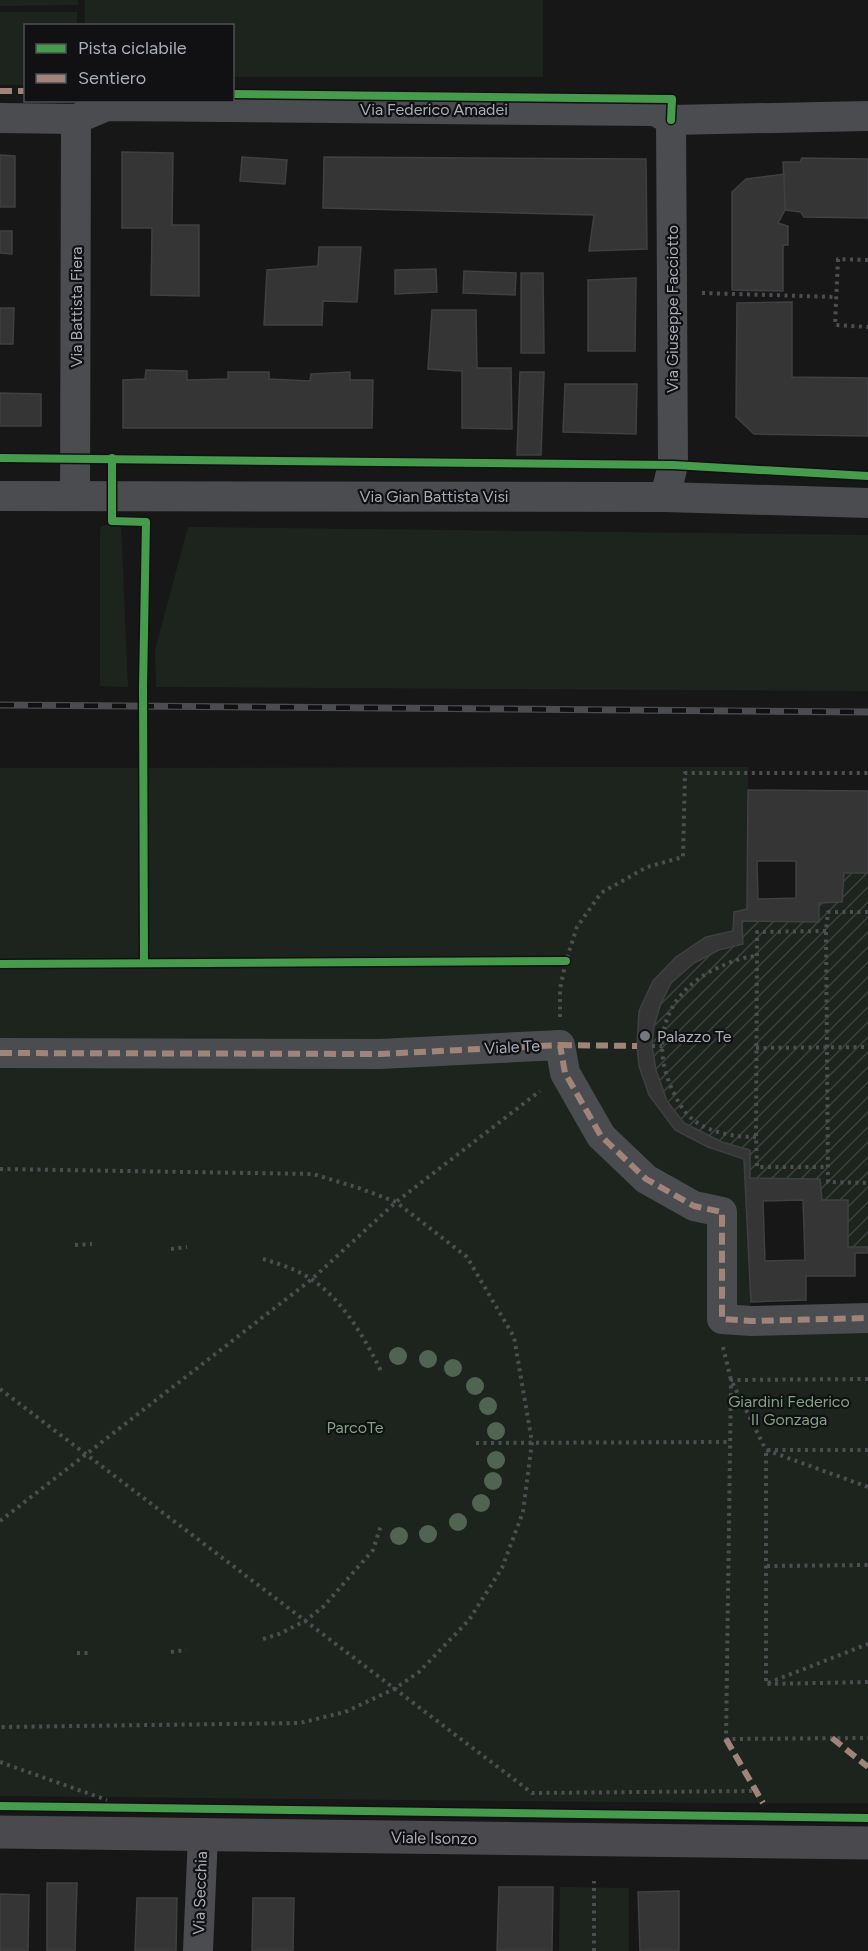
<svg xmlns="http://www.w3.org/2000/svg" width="868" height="1951" font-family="Figtree,sans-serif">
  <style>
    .green { fill: #1d241e }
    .garden { fill: url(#garden-furrows) }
    .building { fill: #353536; stroke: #3f4043; stroke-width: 1.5; fill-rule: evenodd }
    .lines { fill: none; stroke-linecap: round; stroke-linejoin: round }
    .path { stroke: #4d4e52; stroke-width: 4; stroke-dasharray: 3 4.5; stroke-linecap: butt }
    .street { stroke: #4b4c50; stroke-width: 30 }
    .secondary { stroke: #4a4a4e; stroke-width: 33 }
    .rail-casing { stroke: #4b4c4f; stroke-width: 7 }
    .rail { stroke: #111113; stroke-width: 4.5; stroke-dasharray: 14; stroke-linecap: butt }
    .quiet { stroke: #a18479; stroke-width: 6; stroke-dasharray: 12 6; stroke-linecap: butt }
    .cycleway-casing { stroke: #111113; stroke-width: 11 }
    .cycleway { stroke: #469c4c; stroke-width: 8 }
    .tree { fill: #506451 }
    .poi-dot { fill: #757880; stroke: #111113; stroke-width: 2 }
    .labels { text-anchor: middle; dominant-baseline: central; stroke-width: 4.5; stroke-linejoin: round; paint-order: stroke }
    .street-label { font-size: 16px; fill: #a8adb8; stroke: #111113 }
    .poi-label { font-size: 16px; fill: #a8adb8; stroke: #111113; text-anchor: start }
    .park-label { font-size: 16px; fill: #7fa381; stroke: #111113 }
  </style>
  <defs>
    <pattern id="garden-furrows" width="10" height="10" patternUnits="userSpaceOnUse" patternTransform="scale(1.5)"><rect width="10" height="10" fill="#1d241e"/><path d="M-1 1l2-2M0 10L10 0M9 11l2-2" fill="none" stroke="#3b413d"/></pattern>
  </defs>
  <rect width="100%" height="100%" fill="#171717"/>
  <g class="green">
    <path d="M0,0h78v5l-78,1z"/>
    <path d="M85,0h458v77h-310l-1,-51 -147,-1z"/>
    <path d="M0,12h77v13l-51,1 -1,59h-25z"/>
    <path d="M105,525l16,1 7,161 -28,-1v-155l1,-4z"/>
    <path d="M188,527l680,8v156l-712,-4 -1,-37z"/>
    <path d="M748,767l-1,142 -14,22 -27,6 -30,20 -39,89 2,20 10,29 26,35 33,17 36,12 7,143 -2,28 119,-1v474h-149l-719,-7v-1028z"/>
    <path d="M560,1887l69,1v63h-70z"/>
  </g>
  <path class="garden" d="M844,873h24v374h-20v-47h-26l-2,-21 -70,-1v-28c-18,-5 -55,-16 -67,-28 -33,-33 -42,-103 -11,-140 18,-21 45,-31 71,-38l-1,-23 76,1 1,-19 23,-2z"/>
  <g class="building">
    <path d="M122,152l51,1 -1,72h27v71l-48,-1 1,-67h-30z"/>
    <path d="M0,155l15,1v51h-15z"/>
    <path d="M242,157l45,3 -2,24 -45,-3z"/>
    <path d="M324,157l322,2 1,90 -58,2 5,-36 -271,-7z"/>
    <path d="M802,158l66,1v59l-64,-1 -3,-5 -16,-2 -2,-48h17z"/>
    <path d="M784,174l1,36 -7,13 10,3v19h-5v46l-51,-1v-98l14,-13z"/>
    <path d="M0,231h12v23l-12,-1z"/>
    <path d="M319,247h42l-4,55 -34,-1 -1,24h-58l3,-55 51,-4z"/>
    <path d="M436,269l1,23 -42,2v-24z"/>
    <path d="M464,271l52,2 -1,22 -52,-2z"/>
    <path d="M521,273h22l1,80h-23z"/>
    <path d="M636,278l-1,73h-47v-71z"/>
    <path d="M792,302v75l76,1v58l-114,-2 -18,-17 1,-114z"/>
    <path d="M0,308h14l-1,36h-13z"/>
    <path d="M432,310h44l1,58h34l1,61 -50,-1v-57l-34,-2z"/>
    <path d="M146,370l41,1v9l41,-1v-7h41v7l41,2 1,-7 39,-2v8h23l-1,48h-249v-48l22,-1z"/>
    <path d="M520,372h24l-3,83h-24z"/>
    <path d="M565,384h72l-1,50 -73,-2z"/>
    <path d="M0,393l41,1v32h-41z"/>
    <path d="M748,790l120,1v82h-24l-2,29 -23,1v19l-77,-1 1,23 -24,6 -25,13 -23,20 -10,20 -7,23 -2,20 4,24 11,31 17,22 38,19 28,8v28l70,1 2,21h26v47h20v6h-13v23h-49v24l-55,2 -7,-143 -36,-12 -33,-17 -26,-35 -10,-29 -2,-20 2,-35 14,-30 23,-24 30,-20 27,-6 1,-19 13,-3zM757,861h39v37l-38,1zM803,1200l2,60 -40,1 -2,-60z"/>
    <path d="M47,1883h30l-2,68h-28z"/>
    <path d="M499,1887h54l-1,64h-55z"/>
    <path d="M679,1891v60h-39l-2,-59z"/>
    <path d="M0,1894l29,1 -1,56h-28z"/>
    <path d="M137,1898h40l-1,53h-41z"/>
    <path d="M253,1898h41l-1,53h-41z"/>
  </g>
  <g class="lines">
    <g class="path">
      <path d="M868,260l-30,-1 -3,66 33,2"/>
      <path d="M702,293l134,4"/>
      <path d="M868,912h-40l-2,19 2,251 40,1"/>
      <path d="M826,931l-69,1 -1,205 1,30h71"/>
      <path d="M560,1017v-28l6,-28 11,-34 24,-34 46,-26 36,-10 2,-84h183"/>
      <path d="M652,1046h10"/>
      <path d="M756,1048l112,-1"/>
      <path d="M756,1137c-21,0 -48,-4 -65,-19 -9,-8 -15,-20 -20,-31 -21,-49 -4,-93 42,-117 15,-7 28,-13 44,-14"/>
      <path d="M0,1169l313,5 46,14 37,14 71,55 47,80 18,105 -9,70 -21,56 -33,52 -50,52 -25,17 -49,23 -45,11 -300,4"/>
      <path d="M75,1245l17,-1"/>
      <path d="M171,1249l16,-2"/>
      <path d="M263,1259c16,5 33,10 48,20 32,21 53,58 70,92"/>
      <path d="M723,1347l8,33 35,70 102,37"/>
      <path d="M868,1379l-137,1 -5,359 142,-1"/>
      <path d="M0,1389l532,404 224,-2"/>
      <path d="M476,1443l254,-1"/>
      <path d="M868,1450h-102v234l102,-2"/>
      <path d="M0,1521l312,-242 84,-77 144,-111"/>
      <path d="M767,1566l101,-1"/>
      <path d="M263,1639l16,-5 26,-13 19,-15 49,-56 8,-25"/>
      <path d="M171,1652l15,-2"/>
      <path d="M77,1653h15"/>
      <path d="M768,1683l100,-39"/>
      <path d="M0,1762l107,38"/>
      <path d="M594,1951v-70"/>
    </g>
    <g class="street">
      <path d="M0,118l76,1 31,-13 548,5 16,9 197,-4"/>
      <path d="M0,496l665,1 203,6"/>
      <path d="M75,496l1,-377"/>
      <path d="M665,497l8,-32 -2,-345"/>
      <path d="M0,1053l380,1 180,-9 5,28 36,63 45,43 48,27 28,6v107l29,2 117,-3"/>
      <path d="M198,1951l5,-116"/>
    </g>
    <path class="secondary" d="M0,1832l868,11"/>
    <defs>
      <path id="rail" d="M0,705l868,7"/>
    </defs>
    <use href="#rail" class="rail-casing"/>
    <use href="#rail" class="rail"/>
    <g class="quiet">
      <path d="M0,91h26"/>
      <path d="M560,1045l77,1"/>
      <path d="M0,1053l380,1 180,-9 5,28 36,63 45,43 48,27 28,6v107l29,2 117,-3"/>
      <path d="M832,1738l36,29"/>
      <path d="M726,1739l37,64"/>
    </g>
    <defs>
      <g id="cycleway">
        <path d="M232,94l440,5 -1,21"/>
        <path d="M0,458l673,7 195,11"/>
        <path d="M112,458v63l34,1 -3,165 1,276"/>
        <path d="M0,964l566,-3"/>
        <path d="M0,1806l868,12"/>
      </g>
    </defs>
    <use href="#cycleway" class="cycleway-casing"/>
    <use href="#cycleway" class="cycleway"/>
  </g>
  <g class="tree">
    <circle cx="398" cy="1356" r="9"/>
    <circle cx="428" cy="1359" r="9"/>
    <circle cx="453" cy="1368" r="9"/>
    <circle cx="475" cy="1386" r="9"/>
    <circle cx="488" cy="1406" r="9"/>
    <circle cx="496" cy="1431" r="9"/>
    <circle cx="496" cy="1460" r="9"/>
    <circle cx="493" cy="1481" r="9"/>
    <circle cx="481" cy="1503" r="9"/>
    <circle cx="458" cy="1522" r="9"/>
    <circle cx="428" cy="1534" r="9"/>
    <circle cx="399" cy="1536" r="9"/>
  </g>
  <circle class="poi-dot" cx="645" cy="1036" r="6"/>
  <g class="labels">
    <g class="street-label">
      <text x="434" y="109">Via Federico Amadei</text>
      <text transform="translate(76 307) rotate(-90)">Via Battista Fiera</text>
      <text transform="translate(672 309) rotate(-90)">Via Giuseppe Facciotto</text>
      <text x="434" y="496">Via Gian Battista Visi</text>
      <text transform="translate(512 1047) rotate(-3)">Viale Te</text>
      <text transform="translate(434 1838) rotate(1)">Viale Isonzo</text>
      <text transform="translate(200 1893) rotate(-88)">Via Secchia</text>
    </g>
    <g class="poi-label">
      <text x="657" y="1036">Palazzo Te</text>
    </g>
    <g class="park-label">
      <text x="789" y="1401">Giardini Federico<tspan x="789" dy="18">II Gonzaga</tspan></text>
      <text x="355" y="1427">ParcoTe</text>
    </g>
  </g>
  <rect x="24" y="24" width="210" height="78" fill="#111113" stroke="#4d4f55" stroke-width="1.5"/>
  <rect x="36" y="44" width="30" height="9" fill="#469c4c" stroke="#4d4f55" stroke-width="1.5"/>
  <text x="78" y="54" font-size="18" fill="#a8adb8">Pista ciclabile</text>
  <rect x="36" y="74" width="30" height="9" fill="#a18479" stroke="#4d4f55" stroke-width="1.5"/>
  <text x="78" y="84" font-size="18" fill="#a8adb8">Sentiero</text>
</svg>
